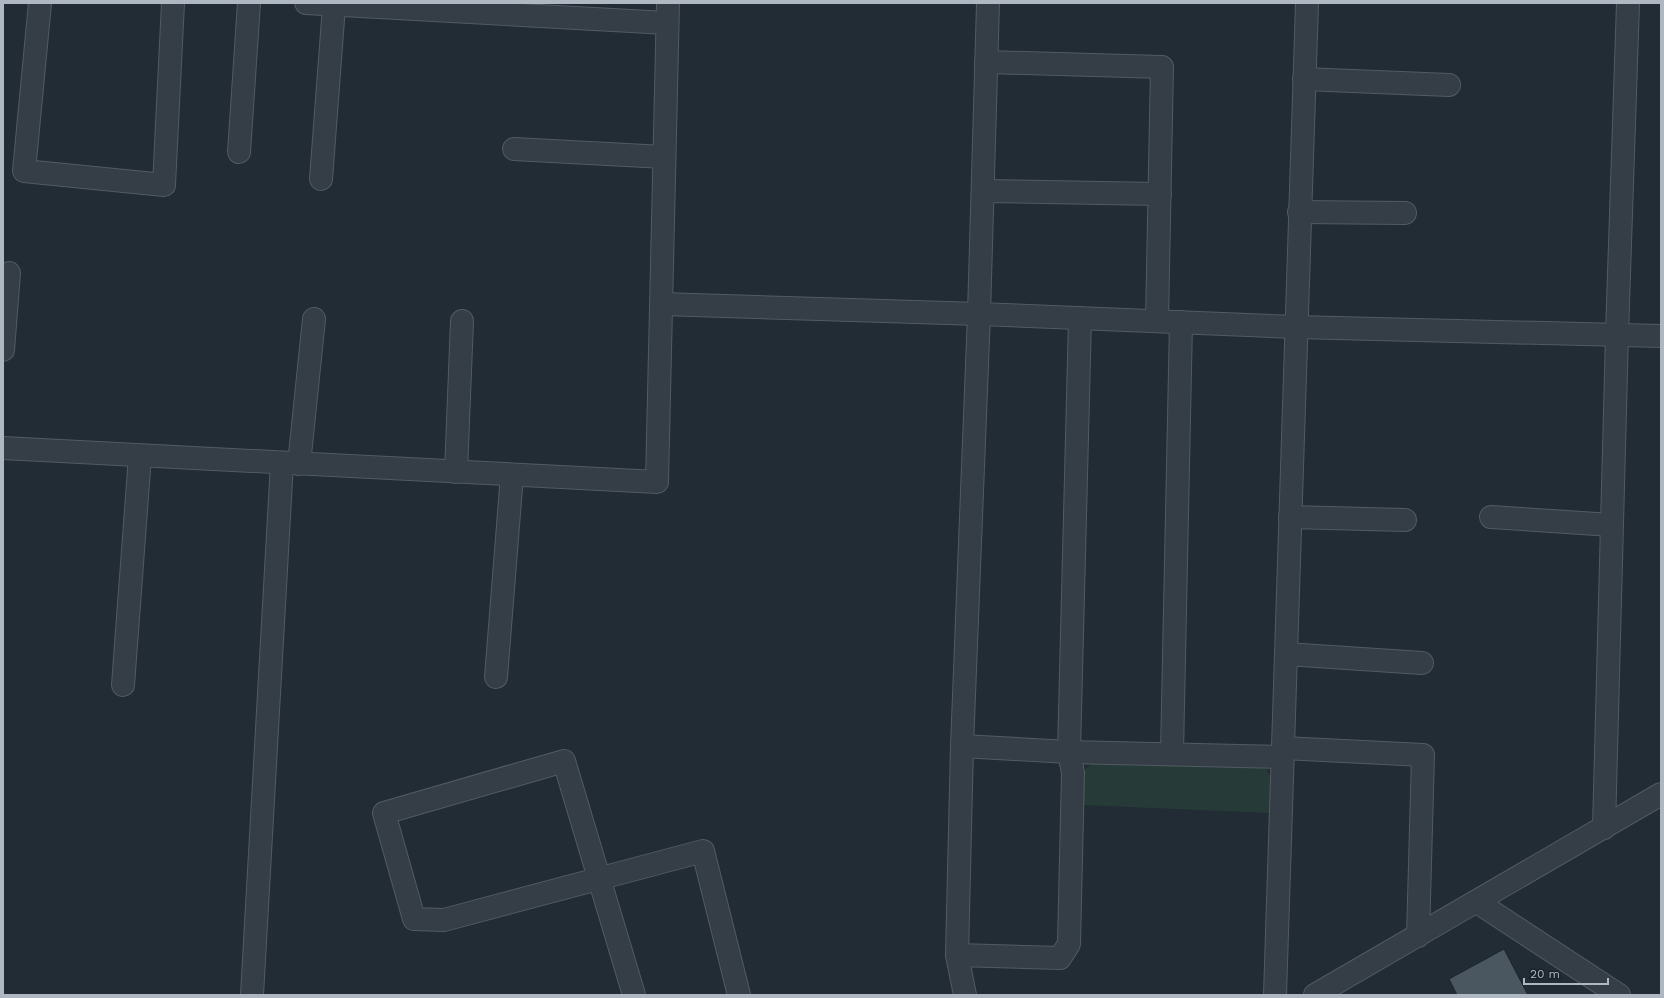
<svg xmlns="http://www.w3.org/2000/svg" width="1664" height="998" font-family="'Work Sans',sans-serif">
  <style>
    .green { fill: #263a38 }
    .building { fill: #4a5660; stroke: #1c242c }
    .lines { fill: none; stroke-linecap: round; stroke-linejoin: round }
    .minor-casing { stroke: #525b63; stroke-width: 24 }
    .minor { stroke: #353d46; stroke-width: 22 }
  </style>
  <rect width="100%" height="100%" fill="#222c35"/>
  <path class="green" d="M1092,763l172,3 7,11 -2,36 -187,-8v-32z"/>
  <path class="building" d="M1504,949l24,46h-71l-8,-16z"/>
  <g class="lines">
    <defs>
      <g id="minor">
        <path d="M40,3l-16,168 140,14 9,-182"/>
        <path d="M306,3l361,20"/>
        <path d="M986,62l176,5 -5,254"/>
        <path d="M1304,79l145,6"/>
        <path d="M514,149l150,8"/>
        <path d="M239,152l10,-149"/>
        <path d="M321,179l13,-173"/>
        <path d="M983,191l177,3"/>
        <path d="M1299,212l106,1"/>
        <path d="M662,304l317,10 317,13 365,9"/>
        <path d="M3,350l6,-77"/>
        <path d="M3,448l654,34 11,-479"/>
        <path d="M299,464l15,-145"/>
        <path d="M456,472l6,-151"/>
        <path d="M1290,517l115,3"/>
        <path d="M1491,517l121,8"/>
        <path d="M1286,654l136,9"/>
        <path d="M496,677l16,-202"/>
        <path d="M123,685l17,-229"/>
        <path d="M962,746l107,6 213,5"/>
        <path d="M1283,748l140,7 -5,181"/>
        <path d="M1172,753l9,-431"/>
        <path d="M1604,828l13,-494 11,-331"/>
        <path d="M1477,902l142,93"/>
        <path d="M957,955l103,3 9,-14 4,-171 -4,-21 11,-434"/>
        <path d="M252,995l30,-532"/>
        <path d="M634,995l-70,-234 -180,52 30,106 30,1 259,-69 36,144"/>
        <path d="M965,995l-8,-40 5,-209 17,-432 9,-311"/>
        <path d="M1275,995l32,-992"/>
        <path d="M1315,995l346,-201"/>
      </g>
    </defs>
    <use href="#minor" class="minor-casing"/>
    <use href="#minor" class="minor"/>
  </g>
  <rect width="1664" height="998" fill="none" stroke="#afb8c2" stroke-width="8"/>
  <path d="M1524 978v6h84v-6" fill="none" stroke="#afb8c2" stroke-width="2"/>
  <text x="1530" y="978" font-size="12" fill="#afb8c2" stroke="#1a222a" stroke-width="3" paint-order="stroke">20 m</text>
</svg>
